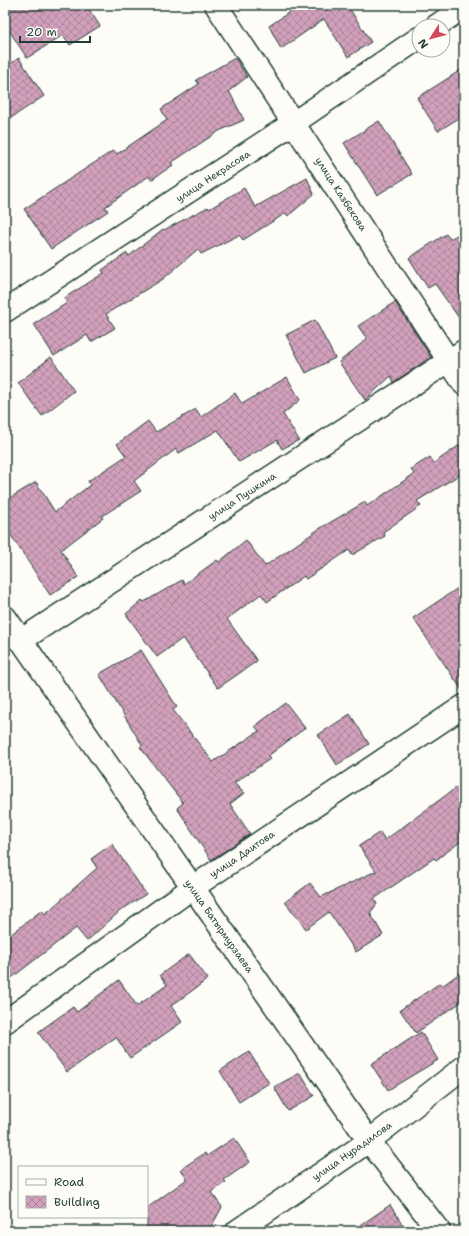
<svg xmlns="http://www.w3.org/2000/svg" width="469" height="1236" font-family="'Shantell Sans',sans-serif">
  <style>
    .building { fill: url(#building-cross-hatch); stroke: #1f3d34 }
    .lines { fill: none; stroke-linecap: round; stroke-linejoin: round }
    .minor-casing { stroke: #1f3d34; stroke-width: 25 }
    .minor { stroke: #fdfcf7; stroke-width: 22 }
    .labels { text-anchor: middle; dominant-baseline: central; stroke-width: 3; stroke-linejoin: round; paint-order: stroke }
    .street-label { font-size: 10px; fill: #1f3d34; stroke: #fdfcf7 }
  </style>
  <defs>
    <pattern id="building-cross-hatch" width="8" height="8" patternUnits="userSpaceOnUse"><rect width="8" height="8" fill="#d2a0bc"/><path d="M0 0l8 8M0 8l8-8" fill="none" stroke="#aa849a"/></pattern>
  </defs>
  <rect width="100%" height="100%" fill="#fdfcf7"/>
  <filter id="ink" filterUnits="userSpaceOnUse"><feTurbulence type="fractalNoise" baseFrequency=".025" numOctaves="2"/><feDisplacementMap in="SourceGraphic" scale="8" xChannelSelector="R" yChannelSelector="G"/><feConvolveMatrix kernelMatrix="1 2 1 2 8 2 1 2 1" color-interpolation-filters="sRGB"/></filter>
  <g filter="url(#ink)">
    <g class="building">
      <path d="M15,5h71l14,21 -30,19 -7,-10 -36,23 -22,-34v-13z"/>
      <path d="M300,5h47l24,37 -23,15 -24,-38 -43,30 -12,-23z"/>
      <path d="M19,58l25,38 -39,26v-55z"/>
      <path d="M235,58l12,19 -18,14 15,29 -25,11 -48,32 2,2 -22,15 -2,-4 -44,31 3,4 -57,38 -27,-40 90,-59 3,4 50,-34 -6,-11 38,-25 -3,-4z"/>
      <path d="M464,68v47l-26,16 -21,-33z"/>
      <path d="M379,121l33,53 -35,21 -33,-52z"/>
      <path d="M307,178l7,16 -26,22 -2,-3 -43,27 -4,-5 -38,19 -3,-5 -35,30 -57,35 9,14 -24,14 -4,-7 -33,21 -20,-32 33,-21 -3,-5 40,-25 -2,-3 25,-17 2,3 34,-27 1,1 44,-23 1,2 35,-21 11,19z"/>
      <path d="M464,231v94l-29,-41 -7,4 -19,-30 37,-24 4,5z"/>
      <path d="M395,302l36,55 -37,25 -3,-6 -26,24 -26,-38 28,-23 -9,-13z"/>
      <path d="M315,320l20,38 -29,15 -20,-38z"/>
      <path d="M51,357l23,34 -32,25 -24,-33z"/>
      <path d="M287,377l13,23 -17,14 16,26 -17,9 -5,-9 -38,22 -21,-32 -39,23 -3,-4 -42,32 7,10 -39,25 1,2 -42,32 17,27 -28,18 -45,-69v-25l31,-19 19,30 35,-27 -2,-4 38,-25 -9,-12 31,-23 8,11 40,-23 5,8 34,-24 7,11z"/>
      <path d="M464,442v30l-47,29 4,5 -38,26 2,4 -33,19 -3,-5 -43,29 -2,-3 -37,26 -6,-8 -34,25 30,42 -39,27 -35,-50 -26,19 -31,-43 16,-14 2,2 38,-22 2,4 33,-24 2,2 27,-22 19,26 54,-37 46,-27 2,4 47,-32 -3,-5 19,-12 4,6z"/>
      <path d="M464,584v109l-51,-75z"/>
      <path d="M141,650l36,57 -4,3 40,52 46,-31 -4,-5 31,-23 19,25 -37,28 2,3 -36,24 10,10 -14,11 20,30 -39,26 -34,-52 6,-5 -43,-56 2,-2 -43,-71z"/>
      <path d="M350,714l19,30 -32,21 -19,-30z"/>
      <path d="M464,782v57l-28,21 -2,-2 -60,41 3,5 -7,9 13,22 -27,17 -27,-40 -23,17 -21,-27 25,-19 11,14 55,-26 -17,-25 21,-14 5,8z"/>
      <path d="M112,844l34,50 -26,17 -33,30 -11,-13 -71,55v-44l37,-29 3,4 52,-46 -6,-9z"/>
      <path d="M189,954l19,25 -37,27 11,16 -52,36 -14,-21 -49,35 -29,-40 35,-25 4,5 42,-32 18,26 30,-21 -7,-10z"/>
      <path d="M464,970v30l-48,33 -16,-23 40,-27 2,3z"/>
      <path d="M421,1032l17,28 -50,30 -17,-26z"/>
      <path d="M249,1052l20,31 -30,19 -19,-31z"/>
      <path d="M300,1073l14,23 -26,15 -14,-24z"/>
      <path d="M234,1138l16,24 -26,18 2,2 -15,10 11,15 -13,24h-62v-23l40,-29 -6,-10 24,-16 2,3z"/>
      <path d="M390,1205l17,26h-55z"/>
    </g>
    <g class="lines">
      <defs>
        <g id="minor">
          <path d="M216,5l248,379"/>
          <path d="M436,26l28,-19"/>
          <path d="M5,311l290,-189 124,-84"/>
          <path d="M5,617l364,524 70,90"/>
          <path d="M20,641l444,-290"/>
          <path d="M5,1022l187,-134 272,-182"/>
          <path d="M237,1231l132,-90 95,-74"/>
        </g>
      </defs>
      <use href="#minor" class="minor-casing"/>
      <use href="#minor" class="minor"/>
    </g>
  </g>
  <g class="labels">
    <g class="street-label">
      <text transform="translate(213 176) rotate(-33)">улица Некрасова</text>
      <text transform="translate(341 194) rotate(57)">улица Казбекова</text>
      <text transform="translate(242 496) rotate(-33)">улица Пушкина</text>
      <text transform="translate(242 854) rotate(-34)">улица Даитова</text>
      <text transform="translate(219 926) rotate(55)">улица Батырмурзаева</text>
      <text transform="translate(352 1151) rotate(-35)">улица Нурадилова</text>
    </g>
  </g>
  <rect width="469" height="1236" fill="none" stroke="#fdfcf7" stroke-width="20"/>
  <rect x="10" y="10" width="449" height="1216" fill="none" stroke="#1f3d34" stroke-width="1.5" filter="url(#ink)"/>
  <rect x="18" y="1166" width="130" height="52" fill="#fdfcf7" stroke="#a4b0a9"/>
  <rect x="26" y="1179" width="20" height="6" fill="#fdfcf7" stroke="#a4b0a9"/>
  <text x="54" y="1186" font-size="12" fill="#1f3d34">Road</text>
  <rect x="26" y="1196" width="20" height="12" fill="url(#building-cross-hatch)" stroke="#a4b0a9"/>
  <text x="54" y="1206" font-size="12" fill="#1f3d34">Building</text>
  <g transform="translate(431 38) rotate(234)"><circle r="19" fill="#fdfcf7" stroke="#a4b0a9"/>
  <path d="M0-3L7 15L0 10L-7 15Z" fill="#d1495b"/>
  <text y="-6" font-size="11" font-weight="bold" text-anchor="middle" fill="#1f3d34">N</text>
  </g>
  <path d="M20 36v6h70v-6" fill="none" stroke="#1f3d34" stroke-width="2"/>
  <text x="26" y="36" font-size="12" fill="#1f3d34" stroke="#fdfcf7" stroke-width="3" paint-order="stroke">20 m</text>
</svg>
